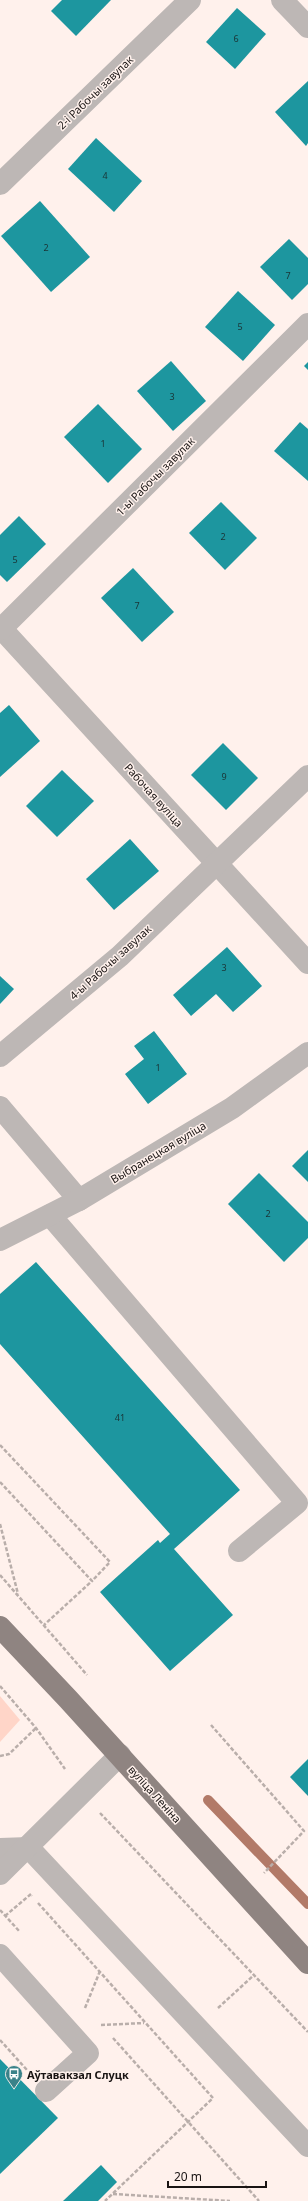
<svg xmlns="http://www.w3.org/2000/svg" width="308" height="2201" font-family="'Noto Sans',sans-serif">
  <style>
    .green { fill: #ffd5c8 }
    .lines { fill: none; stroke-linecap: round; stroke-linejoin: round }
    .stream { stroke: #b27a68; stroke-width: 10 }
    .building { fill: #1d969f }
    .path { stroke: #b9aeaa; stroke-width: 2.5; stroke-dasharray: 4 2; stroke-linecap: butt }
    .minor { stroke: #bdb7b5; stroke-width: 22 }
    .major { stroke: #8f8481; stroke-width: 22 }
    .labels { text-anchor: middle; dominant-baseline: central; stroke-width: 3; stroke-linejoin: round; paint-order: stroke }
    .number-label { font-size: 9px; fill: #1a3436 }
    .street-label { font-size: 11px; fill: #191413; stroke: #fff1ec }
    .poi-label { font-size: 11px; font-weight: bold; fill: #191413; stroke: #fff1ec; text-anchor: start }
  </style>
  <rect width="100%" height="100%" fill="#fff1ec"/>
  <path class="green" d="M0,1696l20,24 -20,22z"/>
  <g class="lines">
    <path class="stream" d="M208,1800l100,104"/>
  </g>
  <g class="building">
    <path d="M62,0h49l-35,36 -25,-25z"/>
    <path d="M237,8l29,26 -31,35 -29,-27z"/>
    <path d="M308,81v62l-2,3 -31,-34z"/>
    <path d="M96,138l46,43 -28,31 -46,-43z"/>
    <path d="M40,201l50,56 -39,35 -50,-56z"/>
    <path d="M289,239l19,19v26l-16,16 -32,-33z"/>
    <path d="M238,291l37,34 -32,36 -38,-34z"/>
    <path d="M171,361l35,40 -33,30 -36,-40z"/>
    <path d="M308,362v8l-4,-4z"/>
    <path d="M98,404l44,45 -34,34 -44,-46z"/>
    <path d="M300,422l8,7v52l-34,-30z"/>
    <path d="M221,502l36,36 -32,32 -36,-37z"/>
    <path d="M19,516l27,28 -39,38 -7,-7v-40z"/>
    <path d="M133,568l41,44 -32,30 -41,-44z"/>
    <path d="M9,705l31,36 -40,36v-64z"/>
    <path d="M223,743l35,35 -32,32 -35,-35z"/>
    <path d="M62,770l32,31 -37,36 -31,-31z"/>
    <path d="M130,839l29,32 -45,39 -28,-31z"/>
    <path d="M227,947l35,39 -29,26 -17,-18 -25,22 -18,-21z"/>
    <path d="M0,976l14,13 -14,15z"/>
    <path d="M154,1031l33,43 -39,30 -23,-30 19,-15 -10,-13z"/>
    <path d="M308,1150v32l-16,-16z"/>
    <path d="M259,1173l49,49v16l-24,24 -56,-58z"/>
    <path d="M36,1262l204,228 -66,59 59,66 -63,56 -70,-79 58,-52 2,3 10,-9 -170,-190v-50z"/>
    <path d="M308,1759v37l-18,-19z"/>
    <path d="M0,2059l58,59 -58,56z"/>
    <path d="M101,2165l16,17 -19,19h-35z"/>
  </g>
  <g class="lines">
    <g class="path">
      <path d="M0,1445l110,117 -18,19"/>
      <path d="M0,1482l92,99 -48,44"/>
      <path d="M0,1524l18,70"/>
      <path d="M0,1575l87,100"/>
      <path d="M0,1686l36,42 29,41"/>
      <path d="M211,1725l93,106 -40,42"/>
      <path d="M0,1756l9,-2 27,-26"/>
      <path d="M100,1813l208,219"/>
      <path d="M38,1903l175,195 -108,103"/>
      <path d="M0,1910l20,22"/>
      <path d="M5,1916l26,-22 1,2"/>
      <path d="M85,2008l15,-37"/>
      <path d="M218,2008l36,-33"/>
      <path d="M101,2025l43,-2"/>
      <path d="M113,2038l146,163"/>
      <path d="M0,2040l27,30"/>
      <path d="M113,2194l117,7"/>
    </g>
    <g class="minor">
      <path d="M282,0l26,27"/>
      <path d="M0,184l190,-184"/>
      <path d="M0,627l308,336"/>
      <path d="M1,629l307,-305"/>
      <path d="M0,1056l120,-100 188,-180"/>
      <path d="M0,1107l79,93"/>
      <path d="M50,1215l247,288 -58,48"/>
      <path d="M0,1240l79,-40 153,-92 76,-55"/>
      <path d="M0,1849l29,-1 279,298"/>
      <path d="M0,1874l120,-119"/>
      <path d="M0,1955l88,98 -42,38"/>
    </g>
    <path class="major" d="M0,1627l68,72 240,264"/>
  </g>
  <defs>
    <symbol id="bus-pin" viewBox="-11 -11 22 30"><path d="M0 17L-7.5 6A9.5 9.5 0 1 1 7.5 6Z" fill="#3a8289" stroke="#fff1ec"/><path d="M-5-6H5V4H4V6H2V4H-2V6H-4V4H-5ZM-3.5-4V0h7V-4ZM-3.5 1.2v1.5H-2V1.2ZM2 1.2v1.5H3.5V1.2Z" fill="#fff"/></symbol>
  </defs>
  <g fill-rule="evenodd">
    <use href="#bus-pin" x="4" y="2064" width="20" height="27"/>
  </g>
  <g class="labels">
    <g class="number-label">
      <text x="236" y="38">6</text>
      <text x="105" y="175">4</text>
      <text x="46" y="247">2</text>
      <text x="288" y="275">7</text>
      <text x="240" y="326">5</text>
      <text x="172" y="396">3</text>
      <text x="103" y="443">1</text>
      <text x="223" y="536">2</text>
      <text x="15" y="559">5</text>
      <text x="137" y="605">7</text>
      <text x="224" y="776">9</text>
      <text x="224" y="967">3</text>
      <text x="158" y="1067">1</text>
      <text x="268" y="1213">2</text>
      <text x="120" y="1417">41</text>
    </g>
    <g class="street-label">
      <text transform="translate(95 92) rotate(-44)">2-і Рабочы завулак</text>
      <text transform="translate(155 476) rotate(-45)">1-ы Рабочы завулак</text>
      <text transform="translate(154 795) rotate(48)">Рабочая вуліца</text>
      <text transform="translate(110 962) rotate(-42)">4-ы Рабочы завулак</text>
      <text transform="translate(158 1152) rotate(-31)">Выбранецкая вуліца</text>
      <text transform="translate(155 1794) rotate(48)">вуліца Леніна</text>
    </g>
    <g class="poi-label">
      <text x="27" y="2074">Аўтавакзал Слуцк</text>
    </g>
  </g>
  <path d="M168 2181v6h98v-6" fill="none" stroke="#191413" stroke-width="2"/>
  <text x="174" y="2181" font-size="12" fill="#191413" stroke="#fff1ec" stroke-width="3" paint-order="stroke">20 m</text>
</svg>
